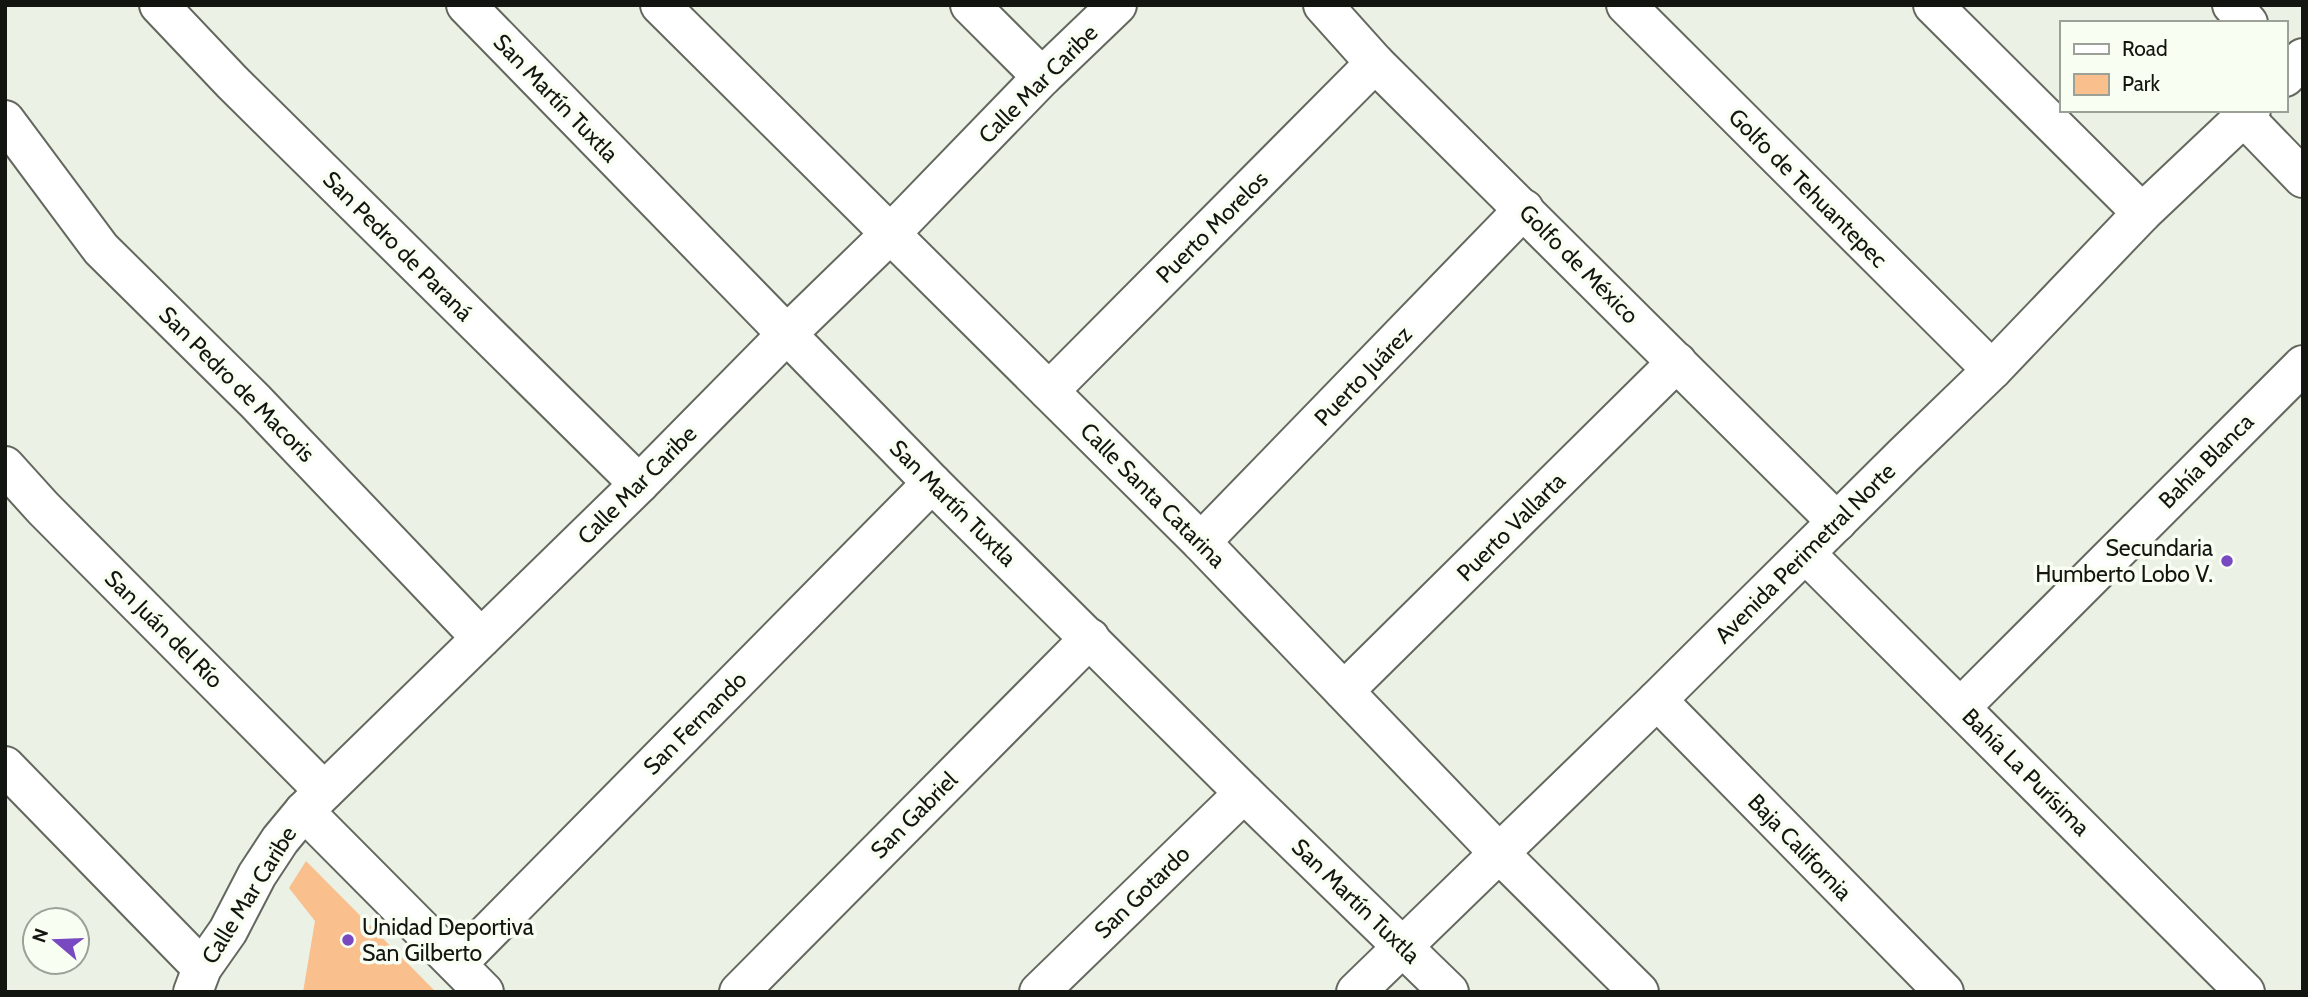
<svg xmlns="http://www.w3.org/2000/svg" width="2308" height="997" font-family="Cabin,sans-serif">
  <style>
    .green { fill: #f9bf8d }
    .lines { fill: none; stroke-linecap: round; stroke-linejoin: round }
    .minor-casing { stroke: #63685e; stroke-width: 42 }
    .minor { stroke: #fff; stroke-width: 38 }
    .poi-dot { fill: #7849c1; stroke: #f8fff2; stroke-width: 2.5 }
    .labels { text-anchor: middle; dominant-baseline: central; stroke-width: 7; stroke-linejoin: round; paint-order: stroke }
    .street-label { font-size: 23px; fill: #131511; stroke: #f8fff2 }
    .poi-label { font-size: 23px; fill: #131511; stroke: #f8fff2; text-anchor: end }
  </style>
  <rect width="100%" height="100%" fill="#ebf1e5"/>
  <path class="green" d="M306,861l130,131h-133l12,-71 -26,-33z"/>
  <g class="lines">
    <defs>
      <g id="minor">
        <path d="M159,5l73,77 407,402"/>
        <path d="M466,5l466,478 312,310 205,199"/>
        <path d="M660,5l541,537 298,311 140,139"/>
        <path d="M970,5l72,72"/>
        <path d="M1323,5l52,58 462,459"/>
        <path d="M1626,5l366,365"/>
        <path d="M1933,5l209,208"/>
        <path d="M2232,5l16,18"/>
        <path d="M2285,77l18,-19"/>
        <path d="M2244,117l59,61"/>
        <path d="M5,120l96,129 154,152 226,237"/>
        <path d="M1049,391l326,-328"/>
        <path d="M5,466l38,42 281,283"/>
        <path d="M1201,542l323,-333"/>
        <path d="M1806,554l439,438"/>
        <path d="M1344,691l333,-329"/>
        <path d="M1657,700l287,292"/>
        <path d="M1961,707l342,-342"/>
        <path d="M5,766l197,202"/>
        <path d="M304,811l180,181"/>
        <path d="M457,964l475,-481"/>
        <path d="M193,992l9,-24 26,-37 29,-56 23,-35 24,-29 335,-327 147,-149 104,-101 152,-157 75,-72"/>
        <path d="M739,992l351,-354"/>
        <path d="M1039,992l205,-199"/>
        <path d="M1356,992l301,-292 246,-244 89,-86 150,-157 109,-103"/>
      </g>
    </defs>
    <use href="#minor" class="minor-casing"/>
    <use href="#minor" class="minor"/>
  </g>
  <g class="poi-dot">
    <circle cx="2227" cy="561" r="7"/>
    <circle cx="348" cy="940" r="7"/>
  </g>
  <g class="labels">
    <g class="street-label">
      <text transform="translate(1038 84) rotate(-45)">Calle Mar Caribe</text>
      <text transform="translate(556 98) rotate(46)">San Martín Tuxtla</text>
      <text transform="translate(1808 188) rotate(45)">Golfo de Tehuantepec</text>
      <text transform="translate(1212 227) rotate(-45)">Puerto Morelos</text>
      <text transform="translate(398 246) rotate(45)">San Pedro de Paraná</text>
      <text transform="translate(1579 264) rotate(45)">Golfo de México</text>
      <text transform="translate(1363 376) rotate(-46)">Puerto Juárez</text>
      <text transform="translate(237 384) rotate(45)">San Pedro de Macoris</text>
      <text transform="translate(2206 461) rotate(-45)">Bahía Blanca</text>
      <text transform="translate(637 485) rotate(-45)">Calle Mar Caribe</text>
      <text transform="translate(1153 495) rotate(45)">Calle Santa Catarina</text>
      <text transform="translate(953 503) rotate(45)">San Martín Tuxtla</text>
      <text transform="translate(1511 527) rotate(-45)">Puerto Vallarta</text>
      <text transform="translate(1805 553) rotate(-45)">Avenida Perimetral Norte</text>
      <text transform="translate(164 629) rotate(45)">San Juán del Río</text>
      <text transform="translate(695 723) rotate(-45)">San Fernando</text>
      <text transform="translate(2026 772) rotate(45)">Bahía La Purísima</text>
      <text transform="translate(914 815) rotate(-45)">San Gabriel</text>
      <text transform="translate(1800 847) rotate(46)">Baja California</text>
      <text transform="translate(1142 892) rotate(-44)">San Gotardo</text>
      <text transform="translate(249 895) rotate(-58)">Calle Mar Caribe</text>
      <text transform="translate(1356 901) rotate(44)">San Martín Tuxtla</text>
    </g>
    <g class="poi-label">
      <text x="2213" y="548">Secundaria<tspan x="2213" dy="26">Humberto Lobo V.</tspan></text>
      <text x="362" y="927" text-anchor="start">Unidad Deportiva<tspan x="362" dy="26">San Gilberto</tspan></text>
    </g>
  </g>
  <rect width="2308" height="997" fill="none" stroke="#131511" stroke-width="14"/>
  <rect x="2060" y="21" width="228" height="91" fill="#f8fff2" stroke="#9ca198" stroke-width="2"/>
  <rect x="2074" y="44" width="35" height="10" fill="#ffffff" stroke="#9ca198" stroke-width="2"/>
  <text x="2122" y="56" font-size="21" fill="#131511">Road</text>
  <rect x="2074" y="74" width="35" height="21" fill="#f9bf8d" stroke="#9ca198" stroke-width="2"/>
  <text x="2122" y="91" font-size="21" fill="#131511">Park</text>
  <g transform="translate(56 941) rotate(289)"><circle r="33" fill="#f8fff2" stroke="#9ca198" stroke-width="2"/>
  <path d="M0-5L12 26L0 18L-12 26Z" fill="#7849c1"/>
  <text y="-10" font-size="19" font-weight="bold" text-anchor="middle" fill="#131511">N</text>
  </g>
</svg>
